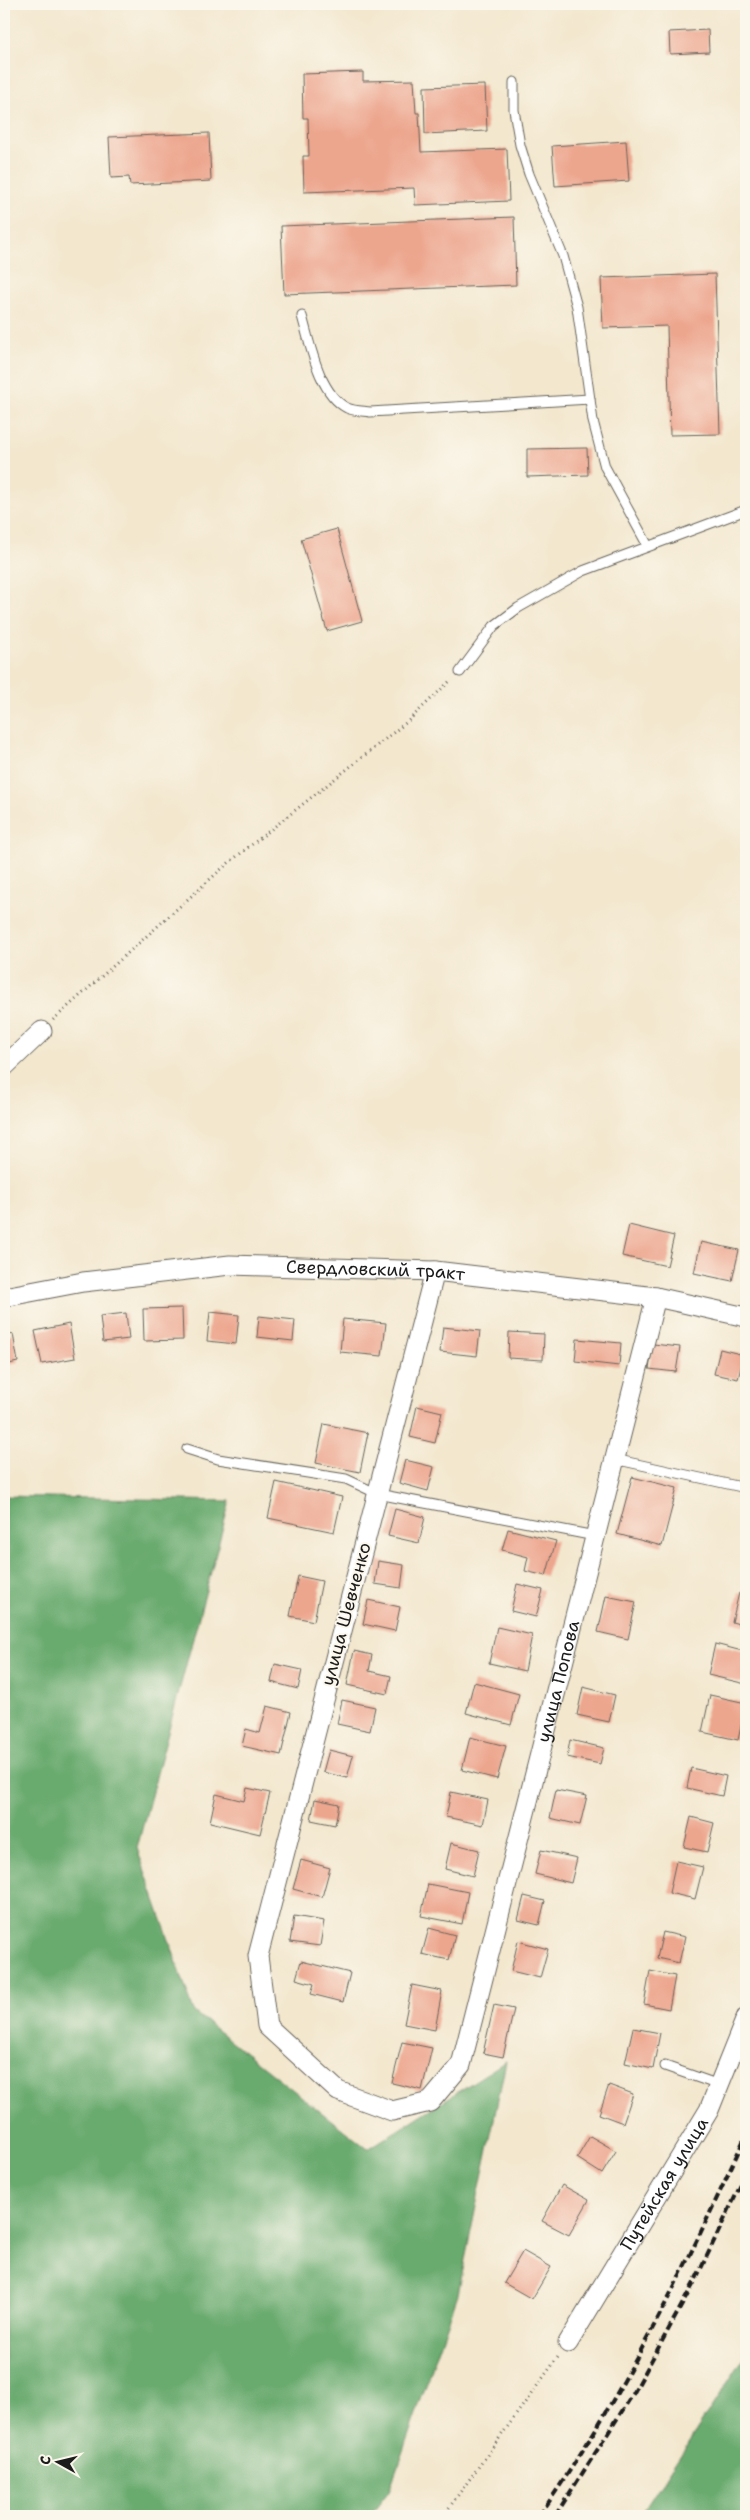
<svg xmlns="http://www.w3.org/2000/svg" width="750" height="2520" font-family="'Shantell Sans',sans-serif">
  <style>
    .forest { fill: #69aa6e; stroke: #426345 }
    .building { fill: #eda68e }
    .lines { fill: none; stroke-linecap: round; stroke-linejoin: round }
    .lane-casing { stroke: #67635a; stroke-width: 11 }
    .street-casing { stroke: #67635a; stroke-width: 21 }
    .path { stroke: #67635a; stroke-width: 3; stroke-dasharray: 1 4; stroke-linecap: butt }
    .lane { stroke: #fff; stroke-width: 9 }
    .street { stroke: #fff; stroke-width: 19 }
    .rail { stroke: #1c1c1c; stroke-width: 4; stroke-dasharray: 8 4; stroke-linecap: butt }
    .labels { text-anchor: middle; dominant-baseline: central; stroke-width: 4; stroke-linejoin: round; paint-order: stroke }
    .street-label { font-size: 18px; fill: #1c1c1c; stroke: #fbf7ec }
  </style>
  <rect width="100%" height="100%" fill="#fbf7ec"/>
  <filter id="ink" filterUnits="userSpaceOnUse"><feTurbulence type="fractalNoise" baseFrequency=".02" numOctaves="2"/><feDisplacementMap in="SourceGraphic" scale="10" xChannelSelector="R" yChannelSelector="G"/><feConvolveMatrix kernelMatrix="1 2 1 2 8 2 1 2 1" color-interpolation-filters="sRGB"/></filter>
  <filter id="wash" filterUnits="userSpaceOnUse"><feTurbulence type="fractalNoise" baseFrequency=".0096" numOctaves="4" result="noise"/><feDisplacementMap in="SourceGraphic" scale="20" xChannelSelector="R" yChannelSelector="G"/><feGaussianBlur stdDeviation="1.12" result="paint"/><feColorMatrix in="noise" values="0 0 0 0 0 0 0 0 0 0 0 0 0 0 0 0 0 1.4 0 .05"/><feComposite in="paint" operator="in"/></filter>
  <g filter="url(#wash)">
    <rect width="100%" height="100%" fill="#f3e7ce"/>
    <g class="forest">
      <path d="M4,1496l226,5 -93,347 57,164 174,137 138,-88 -48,233 -69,197 -19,25h-366z"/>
      <path d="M746,2352v164h-106l103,-157z"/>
    </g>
    <g id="blocks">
      <g class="building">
        <path d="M708,30l1,22 -39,2 -1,-22z"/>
        <path d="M363,72v9l51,-1 2,33h3l2,39 86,-3 2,52 -94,4 -1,-17 -110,4 -1,-36h6l-1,-38h-5l-1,-44z"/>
        <path d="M485,85l2,46 -62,3 -1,-47z"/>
        <path d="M209,133l2,48 -81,4 -1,-8 -18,1 -2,-41z"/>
        <path d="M626,141l3,40 -74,5 -3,-40z"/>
        <path d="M514,217l2,68 -232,9 -3,-68z"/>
        <path d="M715,274l5,160 -50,1 -3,-109 -64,2 -2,-50z"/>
        <path d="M587,448l1,27 -61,2v-28z"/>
        <path d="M337,529l25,92 -35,10 -26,-92z"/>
        <path d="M629,1225l45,11 -7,30 -45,-10z"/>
        <path d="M701,1242l38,8 -7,31 -38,-8z"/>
        <path d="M182,1308l1,32 -39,1 -1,-32z"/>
        <path d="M210,1312l29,3 -3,29 -29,-3z"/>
        <path d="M126,1313l3,26 -26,3 -3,-26z"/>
        <path d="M259,1316l36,4 -2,21 -36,-4z"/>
        <path d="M343,1319l43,4 -4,33 -42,-4z"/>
        <path d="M69,1324l6,34 -33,6 -7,-33z"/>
        <path d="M443,1327l37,4 -3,25 -37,-4z"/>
        <path d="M509,1332l35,2 -1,26 -35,-2z"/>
        <path d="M13,1334l5,28 -14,3v-29z"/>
        <path d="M577,1339l44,4 -2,23 -44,-5z"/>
        <path d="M653,1344l27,3 -4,25 -27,-3z"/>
        <path d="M720,1349l24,6 -6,24 -24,-5z"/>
        <path d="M417,1406l25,6 -7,31 -25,-6z"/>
        <path d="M324,1424l44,9 -8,39 -44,-9z"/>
        <path d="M405,1460l29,7 -6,24 -29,-8z"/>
        <path d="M632,1477l45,11 -15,58 -45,-12z"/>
        <path d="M276,1482l66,15 -8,35 -66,-14z"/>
        <path d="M395,1509l30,8 -6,26 -31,-7z"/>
        <path d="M508,1529l48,12 -10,35 -21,-5 3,-14 -26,-7z"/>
        <path d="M378,1561l26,4 -3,23 -26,-4z"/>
        <path d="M298,1576l24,5 -8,40 -24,-5z"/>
        <path d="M517,1584l26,6 -7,27 -25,-6z"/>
        <path d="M739,1593l7,2v31l-14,-4z"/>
        <path d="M606,1596l30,6 -8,37 -30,-7z"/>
        <path d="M368,1600l32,7 -5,24 -32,-7z"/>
        <path d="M497,1627l35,8 -7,36 -36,-8z"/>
        <path d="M715,1644l31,8v32l-38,-9z"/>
        <path d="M354,1651l18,4 -3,16 22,5 -4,18 -40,-9z"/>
        <path d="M275,1664l27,6 -4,19 -27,-7z"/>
        <path d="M474,1682l45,12 -8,31 -45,-12z"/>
        <path d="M583,1687l32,8 -6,27 -32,-7z"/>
        <path d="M710,1695l36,8 -8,37 -36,-8z"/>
        <path d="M342,1700l33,7 -5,24 -33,-7z"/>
        <path d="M267,1706l24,6 -10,43 -39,-9 4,-17 14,4z"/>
        <path d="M470,1737l36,9 -9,33 -35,-9z"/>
        <path d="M570,1740l34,8 -4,16 -33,-7z"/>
        <path d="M329,1750l24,6 -6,22 -24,-6z"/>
        <path d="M691,1768l35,8 -4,20 -35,-8z"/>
        <path d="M247,1788l23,5 -10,41 -50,-12 6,-28 28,7z"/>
        <path d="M556,1790l31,6 -7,29 -30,-7z"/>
        <path d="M451,1792l37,8 -5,25 -37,-8z"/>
        <path d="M315,1799l24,5 -4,21 -24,-5z"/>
        <path d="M691,1817l23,6 -7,29 -23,-5z"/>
        <path d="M451,1843l28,7 -6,26 -28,-7z"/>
        <path d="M541,1850l36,8 -6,25 -36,-9z"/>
        <path d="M301,1860l29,8 -8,29 -29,-8z"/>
        <path d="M676,1861l27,6 -8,32 -26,-6z"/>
        <path d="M428,1884l40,8 -6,32 -41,-8z"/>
        <path d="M524,1896l21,5 -6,24 -21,-5z"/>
        <path d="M294,1916l30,5 -4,25 -30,-4z"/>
        <path d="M429,1928l26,7 -6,25 -27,-6z"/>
        <path d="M663,1932l22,5 -6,26 -22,-5z"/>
        <path d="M518,1941l30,8 -8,29 -29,-7z"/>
        <path d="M301,1961l49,12 -7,29 -32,-8 3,-10 -18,-5z"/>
        <path d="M650,1971l25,5 -6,33 -25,-5z"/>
        <path d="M412,1985l30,6 -7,39 -31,-6z"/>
        <path d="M494,2005l20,4 -11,48 -20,-4z"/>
        <path d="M633,2028l27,5 -7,36 -28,-6z"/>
        <path d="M402,2042l30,6 -10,42 -30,-7z"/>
        <path d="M609,2085l24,9 -10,29 -24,-9z"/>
        <path d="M590,2136l26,15 -14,23 -25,-16z"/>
        <path d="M562,2185l27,15 -20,35 -27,-14z"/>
        <path d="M523,2251l28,16 -19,32 -28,-16z"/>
      </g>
    </g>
  </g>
  <g filter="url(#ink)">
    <use href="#blocks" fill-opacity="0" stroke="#67635a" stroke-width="1"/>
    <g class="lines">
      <defs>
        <g id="lane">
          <path d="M514,82v28l6,35 9,29 34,82 14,51 16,114 12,46 43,79"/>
          <path d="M302,316c8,28 17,78 45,92 7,3 16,3 23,4l220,-13"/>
          <path d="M460,672l34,-46 24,-18 65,-37 163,-61"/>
          <path d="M187,1449l31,10 128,20 32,15 217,42"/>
          <path d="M614,1459l132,29"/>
          <path d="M665,2066l54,19"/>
        </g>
        <g id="street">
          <path d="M4,1067l38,-36"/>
          <path id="s1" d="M435,1271l-177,685 9,70 71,65 54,20 38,-9 31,-37 195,-768"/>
          <path id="s2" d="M4,1297l79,-15 147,-17 205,6 221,26 90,20"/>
          <path id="s3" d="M568,2343l141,-233 37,-92"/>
        </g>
      </defs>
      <use href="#lane" class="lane-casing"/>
      <use href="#street" class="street-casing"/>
      <g class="path">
        <path d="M53,1020l173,-155 182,-144 43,-41"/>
        <path d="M443,2516l115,-159"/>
      </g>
      <use href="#lane" class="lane"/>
      <use href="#street" class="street"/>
      <g class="rail">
        <path d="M539,2516c84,-119 147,-249 207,-381"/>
        <path d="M555,2516l78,-122 61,-111 52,-109"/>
      </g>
    </g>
  </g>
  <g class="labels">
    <g class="street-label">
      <text stroke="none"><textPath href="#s2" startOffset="374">Свердловский тракт</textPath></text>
      <text transform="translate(346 1614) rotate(-75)">улица Шевченко</text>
      <text stroke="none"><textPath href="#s1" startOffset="1415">улица Попова</textPath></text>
      <text stroke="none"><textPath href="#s3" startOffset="186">Путейская улица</textPath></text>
    </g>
  </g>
  <rect width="750" height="2520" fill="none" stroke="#fbf7ec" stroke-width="20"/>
  <g transform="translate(58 2462) rotate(278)" stroke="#fbf7ec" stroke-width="4" paint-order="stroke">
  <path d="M0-4L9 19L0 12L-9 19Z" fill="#1c1c1c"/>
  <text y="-8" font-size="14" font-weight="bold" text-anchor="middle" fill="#1c1c1c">С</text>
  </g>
</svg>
